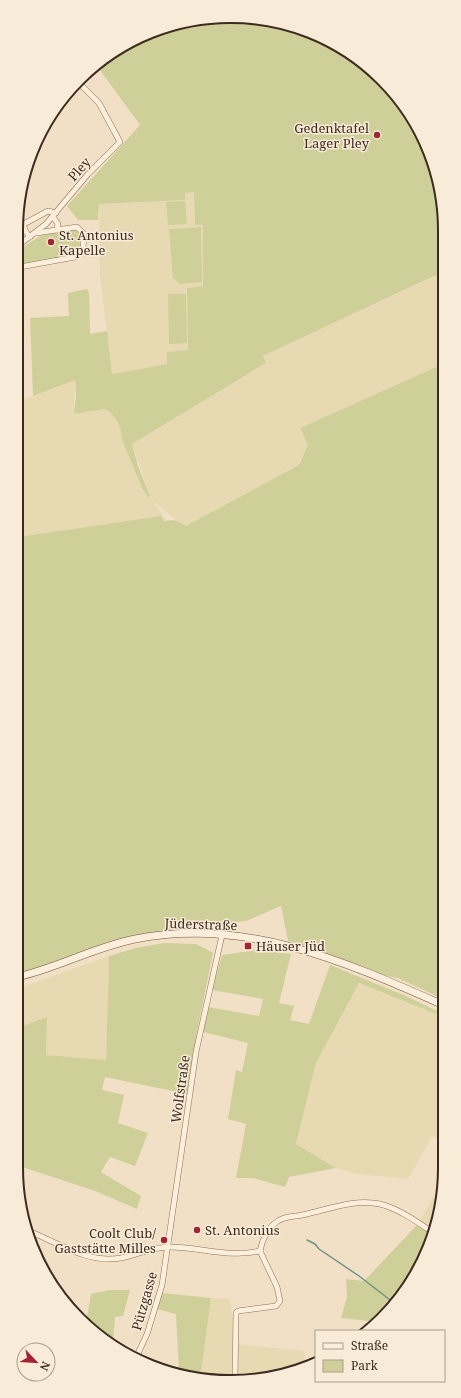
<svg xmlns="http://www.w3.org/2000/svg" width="461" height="1398" font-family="'Noto Serif',serif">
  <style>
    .farmland { fill: #e7dab3 }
    .green { fill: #cfd099 }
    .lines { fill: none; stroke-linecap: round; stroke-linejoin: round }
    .stream { stroke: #6e9487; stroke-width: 1.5 }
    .street-casing { stroke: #8e715a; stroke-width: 6 }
    .secondary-casing { stroke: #70523d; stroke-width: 8 }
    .street { stroke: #fbeedb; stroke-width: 5 }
    .secondary { stroke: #fbeedb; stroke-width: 7 }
    .poi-dot { fill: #a12633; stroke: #f8ebd7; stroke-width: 1.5 }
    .labels { text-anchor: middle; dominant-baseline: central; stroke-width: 3; stroke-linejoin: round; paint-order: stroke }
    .poi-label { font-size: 13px; fill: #3e2b1f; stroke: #f8ebd7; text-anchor: start }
    .street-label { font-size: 13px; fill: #3e2b1f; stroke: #f8ebd7 }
    .rim { fill: none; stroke: #3e2b1f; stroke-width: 2 }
  </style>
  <rect width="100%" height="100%" fill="#f1e0c6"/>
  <g class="farmland">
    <path d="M194,192l1,33h8v62l-16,1 1,62 -21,14 -55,10 -12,-98 -1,-72 86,-4v-7z"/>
    <path d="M437,275l6,13v76l-143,64 8,17 -2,7 -7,9 1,6 -112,60 -5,-1 -30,-25 13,19 -147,32v-151l56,-21 -1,34 31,-5 10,6 7,17v8l20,48 6,9 2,-1 -18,-52 134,-81 -3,-7z"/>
    <path d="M109,956l-3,104 -60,-5 1,-38 -30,11v-39z"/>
    <path d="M359,983l82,33v125l-9,-5 -24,43 -51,-5 -21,-6 -40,-24 20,-81z"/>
    <path d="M441,1184v26l-10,23 -13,-9z"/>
    <path d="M211,1298l18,1 4,18v27l71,7 1,14 -19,10 -86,4z"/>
  </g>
  <g class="green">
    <path d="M189,20h84l65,25 54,44 31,47 20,66v86l-7,-13 -173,81 3,7 -134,81 6,22 12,30 -2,1 -6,-9 -20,-48c-1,-14 -5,-24 -17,-31l-31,5 2,-18 -1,-16 -42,16 -3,-78 39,-2 -1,-23 19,-4 2,4 1,41 17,-3 5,43 55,-10v-12l21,-2 -1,-62 16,-2v-61h-8l-1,-33 -9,1v7l-86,4 -1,16h-20l-11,-14 73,-81 -43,-59 15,-14z"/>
    <path d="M185,201l2,23 -19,1 -2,-23z"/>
    <path d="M201,227l1,55 -22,2 -7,-6 -4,-49z"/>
    <path d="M74,229l8,7c0,9 0,14 -9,19l-53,10v-16l20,-13z"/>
    <path d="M168,294h18l1,49 -18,1z"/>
    <path d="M443,364l-2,634 -43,-20 -21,-4 -30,-10 -59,-23 -7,-35 -35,15 -54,5 -59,10 -75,24 -36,14 -5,-64 2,-373 142,-21 3,5 11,-1 11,6 113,-61 9,-20 -8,-17z"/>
    <path d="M164,943l32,1 17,9 -16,78 -10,63 -82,-17 -3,13 22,5 -6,28 30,10 -13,33 -25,-9 -9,15 40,24 -4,13 -42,-18 -79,-26 1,-137 30,-11 -1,38 60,5 3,-104 27,-8z"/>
    <path d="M257,950l34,4 -12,49 15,3 -4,14 19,4 21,-59 76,31 35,17v3l-82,-33 -43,80 -20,81 40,24 -47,9 -4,10 -32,-9h-17l10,-54 -18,-5 8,-49 6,2 6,-29 -45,-11 5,-25 51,9 4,-17 -51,-9 10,-35z"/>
    <path d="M418,1224l13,9 -22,53 -16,17 -4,-3 -19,21 -29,-3 6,-21 -1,-18 18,2z"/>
    <path d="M109,1290h21l-7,26 -8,1 -2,25 -34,-25h8l4,-23z"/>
    <path d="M162,1293l49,5 -11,81 -66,-20 45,13 -3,-58 -19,-5z"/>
  </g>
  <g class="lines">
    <path class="stream" d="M307,1240l8,4 4,5 40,27 35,27"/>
    <defs>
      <g id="street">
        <path d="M20,217l6,15 4,5"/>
        <path d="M53,217l5,7 -1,6"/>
        <path d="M22,225l26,-14 8,2"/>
        <path d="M20,244l26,-20 42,-50 32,-32 -21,-39 -19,-19"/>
        <path d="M20,267l55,-10 8,-9 1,-14 -7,-7 -41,6"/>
        <path d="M29,1231c29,12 59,33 92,27 15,-3 32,-11 48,-11 31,0 60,11 91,4"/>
        <path d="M260,1251c2,-11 8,-24 18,-30 7,-5 16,-4 24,-6 25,-5 53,-17 78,-11 19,5 36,17 52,28"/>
        <path d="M135,1360l12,-26 15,-49 34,-233 26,-117"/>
        <path d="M235,1378l1,-65 2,-2 38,-5 4,-5 -3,-14 -17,-36"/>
      </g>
      <path id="secondary" d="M17,977c40,-9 78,-30 118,-38 109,-22 209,22 306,65"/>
    </defs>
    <use href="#street" class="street-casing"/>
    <use href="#secondary" class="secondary-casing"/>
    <use href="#street" class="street"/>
    <use href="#secondary" class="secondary"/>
  </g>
  <g class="poi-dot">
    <circle cx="377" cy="135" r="4"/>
    <circle cx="51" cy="242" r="4"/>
    <rect x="244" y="942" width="8" height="8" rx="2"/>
    <circle cx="197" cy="1230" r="4"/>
    <circle cx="164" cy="1240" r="4"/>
  </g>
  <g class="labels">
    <g class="poi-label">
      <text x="369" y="128" text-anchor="end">Gedenktafel<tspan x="369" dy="15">Lager Pley</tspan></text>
      <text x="59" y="235">St. Antonius<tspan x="59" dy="15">Kapelle</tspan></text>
      <text x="256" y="946">Häuser Jüd</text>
      <text x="205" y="1230">St. Antonius</text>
      <text x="156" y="1233" text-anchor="end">Coolt Club/<tspan x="156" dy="15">Gaststätte Milles</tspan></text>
    </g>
    <g class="street-label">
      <text transform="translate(79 169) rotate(-48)">Pley</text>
      <text transform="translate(201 924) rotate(2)">Jüderstraße</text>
      <text transform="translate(180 1089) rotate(-82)">Wolfstraße</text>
      <text transform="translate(144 1301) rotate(-74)">Pützgasse</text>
    </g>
  </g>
  <path d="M0 0H461V1398H0ZM230 23H231A207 207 0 0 1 438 230V1168A207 207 0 0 1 231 1375H230A207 207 0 0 1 23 1168V230A207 207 0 0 1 230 23Z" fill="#f8ebd7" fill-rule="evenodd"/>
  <path class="rim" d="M230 23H231A207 207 0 0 1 438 230V1168A207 207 0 0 1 231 1375H230A207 207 0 0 1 23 1168V230A207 207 0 0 1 230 23Z"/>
  <rect x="315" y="1330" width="130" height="52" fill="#f8ebd7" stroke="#ae9e8d"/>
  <rect x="323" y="1343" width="20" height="6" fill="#fbeedb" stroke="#ae9e8d"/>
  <text x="351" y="1350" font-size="12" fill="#3e2b1f">Straße</text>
  <rect x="323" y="1360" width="20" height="12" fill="#cfd099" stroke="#ae9e8d"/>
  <text x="351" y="1370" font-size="12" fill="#3e2b1f">Park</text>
  <g transform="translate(36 1362) rotate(115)"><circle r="19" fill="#f8ebd7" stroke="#ae9e8d"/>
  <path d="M0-3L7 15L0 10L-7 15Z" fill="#a12633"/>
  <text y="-6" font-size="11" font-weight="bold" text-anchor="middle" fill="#3e2b1f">N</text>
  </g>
</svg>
